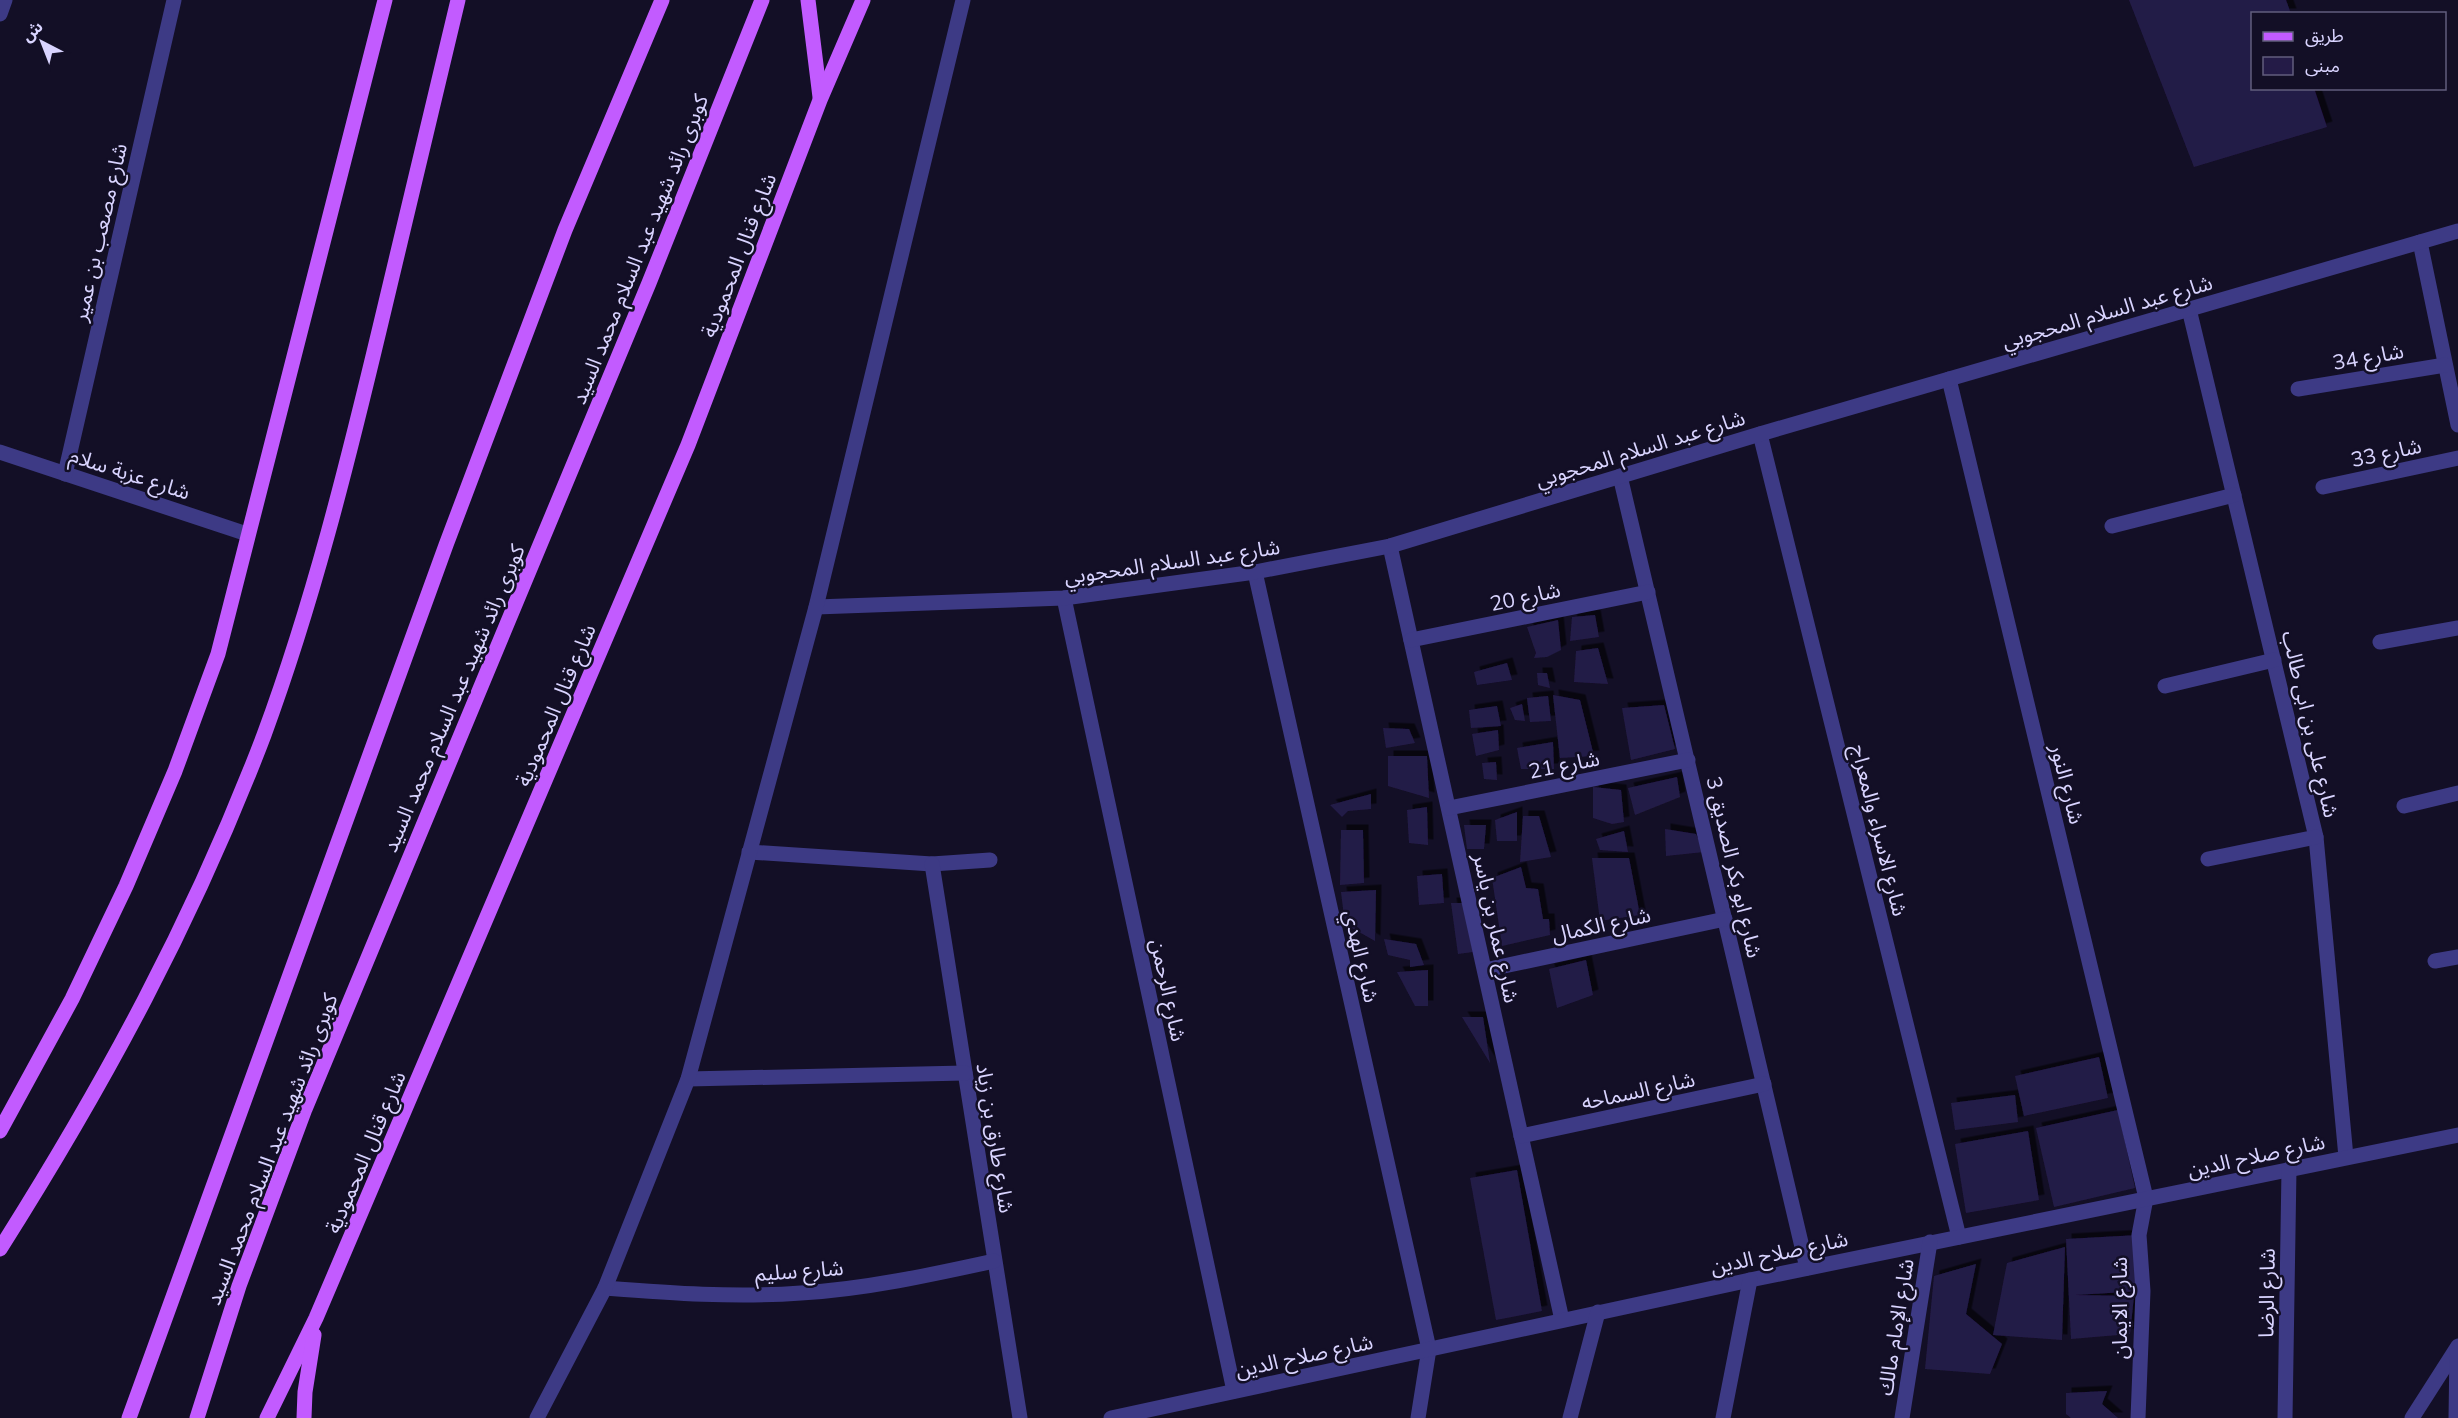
<svg xmlns="http://www.w3.org/2000/svg" width="2458" height="1418" font-family="Mulish,'Noto Sans Arabic',sans-serif">
  <style>
    .building { fill: #241b47; filter: url(#shadow) }
    .lines { fill: none; stroke-linecap: round; stroke-linejoin: round }
    .minor { stroke: #3d3a85; stroke-width: 15 }
    .major { stroke: #c25bff; stroke-width: 15 }
    .labels { text-anchor: middle; dominant-baseline: central; stroke-width: 5; stroke-linejoin: round; paint-order: stroke }
    .street-label { font-size: 21px; fill: #d9d4ff; stroke: #130f26 }
  </style>
  <defs>
    <filter id="shadow"><feDropShadow dx="5.5" dy="-5.5" stdDeviation="0" flood-color="#0009"/></filter>
  </defs>
  <rect width="100%" height="100%" fill="#130f26"/>
  <g class="building">
    <path d="M2129,0h157l5,14h-39v74h62l13,39 -133,40z"/>
    <path d="M1595,615l4,22 -29,4 2,-24z"/>
    <path d="M1558,620l3,30 -14,7 -13,1 2,-5 -9,-26z"/>
    <path d="M1598,648l10,36 -34,-2 2,-31z"/>
    <path d="M1507,663l5,17 -35,5 -3,-13z"/>
    <path d="M1537,673h10l3,15 -12,-3z"/>
    <path d="M1553,695l27,5 14,56 -34,2z"/>
    <path d="M1548,696l3,25 -21,1 -3,-24z"/>
    <path d="M1522,704l3,17 -10,-1 -5,-12z"/>
    <path d="M1664,705l11,44 -44,11 -9,-52z"/>
    <path d="M1497,706l4,20 -30,2 -2,-18z"/>
    <path d="M1383,728l26,1 6,14 -29,5z"/>
    <path d="M1498,730l1,20 -23,6 -4,-22z"/>
    <path d="M1553,742l1,27h-33l-4,-21z"/>
    <path d="M1388,756h39l2,42 -41,-12z"/>
    <path d="M1496,762l1,18 -13,-1 -2,-16z"/>
    <path d="M1677,777l3,20 -45,18 -7,-27z"/>
    <path d="M1593,787l28,3 3,32 -12,2 -19,-6z"/>
    <path d="M1371,794v15l-23,2 -6,6 -12,-12z"/>
    <path d="M1427,807l1,38 -19,-2 -2,-33z"/>
    <path d="M1517,812v29h-20l-2,-21z"/>
    <path d="M1523,816h16l12,41 -31,5z"/>
    <path d="M1464,825h22l-2,24h-17z"/>
    <path d="M1665,829l31,5 8,18 -38,4z"/>
    <path d="M1341,830h22l1,53 -24,2z"/>
    <path d="M1624,831l4,21 -28,-2 -4,-11z"/>
    <path d="M1592,858h37l11,57 -40,6z"/>
    <path d="M1521,867l5,21 12,1 5,30h6l1,16 -48,11 -10,-68z"/>
    <path d="M1442,874l2,29 -25,2 -2,-29z"/>
    <path d="M1376,890l-1,51 -30,-17 -4,-32z"/>
    <path d="M1451,903h12l10,49 -15,2z"/>
    <path d="M1384,939l32,5 8,21 -14,2v-7l-22,-5z"/>
    <path d="M1586,960l7,35 -36,13 -8,-39z"/>
    <path d="M1428,970v36h-13l-18,-34z"/>
    <path d="M1462,1017h21l7,46z"/>
    <path d="M2099,1057l9,41 -84,18 -9,-40z"/>
    <path d="M2015,1095l3,27 -63,8 -4,-27z"/>
    <path d="M2118,1110l17,78 -81,19 -18,-79z"/>
    <path d="M2028,1131l11,69 -73,13 -11,-69z"/>
    <path d="M1517,1170l25,141 -46,9 -26,-142z"/>
    <path d="M2139,1235l4,56 -68,4 59,1 -4,38 -59,5 -5,-100z"/>
    <path d="M2065,1247l-3,93 -69,-5 14,-72z"/>
    <path d="M1976,1264l-10,50 36,30 -12,30 -65,-5 9,-93z"/>
    <path d="M2107,1391l-5,13 16,14h-47l-5,-4v-21z"/>
  </g>
  <g class="lines">
    <g class="minor">
      <path d="M0,14l5,-14"/>
      <path d="M2420,242l38,183"/>
      <path d="M2189,309l127,528 30,320"/>
      <path d="M1949,379l197,819 -7,37 4,56 -5,127"/>
      <path d="M2298,389l147,-24"/>
      <path d="M1760,434l199,803"/>
      <path d="M0,452l247,82"/>
      <path d="M65,474l109,-474"/>
      <path d="M1620,476l187,792"/>
      <path d="M2323,487l135,-29"/>
      <path d="M2112,526l122,-31"/>
      <path d="M1390,546l172,774"/>
      <path d="M1255,572l174,777 -11,69"/>
      <path d="M1064,598l170,793"/>
      <path d="M816,607l248,-9 191,-26 135,-26 370,-112 698,-203"/>
      <path d="M1411,640l237,-48"/>
      <path d="M2380,642l78,-14"/>
      <path d="M2165,686l109,-26"/>
      <path d="M2404,806l54,-13"/>
      <path d="M1449,808l239,-48"/>
      <path d="M749,852l183,12 58,-4"/>
      <path d="M2208,859l108,-22"/>
      <path d="M932,864l88,554"/>
      <path d="M2435,961l23,-4"/>
      <path d="M1485,970l240,-51"/>
      <path d="M688,1079l277,-6"/>
      <path d="M1521,1136l243,-52"/>
      <path d="M605,1288c65,5 130,10 196,5 65,-4 129,-18 193,-32"/>
      <path d="M537,1418l68,-130 83,-209 128,-472 147,-607"/>
      <path d="M1111,1418l639,-138 708,-145"/>
      <path d="M1570,1418l28,-106"/>
      <path d="M1723,1418l27,-138"/>
      <path d="M1902,1418l28,-176"/>
      <path d="M2285,1418l4,-249"/>
      <path d="M2412,1418l46,-72"/>
      <path d="M2456,1418l1,-69"/>
    </g>
    <g class="major">
      <path d="M808,0l12,97"/>
      <path d="M0,1131l72,-132 54,-113 49,-115 43,-117 167,-654"/>
      <path d="M0,1249c105,-166 194,-330 264,-514 49,-133 83,-270 116,-408 26,-109 52,-218 78,-327"/>
      <path d="M129,1418l317,-873 119,-315 97,-230"/>
      <path d="M197,1418l42,-132 66,-177 344,-826 113,-283"/>
      <path d="M267,1418l49,-100 372,-873 132,-345 43,-100"/>
      <path d="M304,1418l1,-26 9,-57"/>
    </g>
  </g>
  <g class="labels">
    <g class="street-label">
      <text transform="translate(99 232) rotate(-77)">شارع مصعب بن عمير</text>
      <text transform="translate(639 249) rotate(-68)">كوبرى رائد شهيد عبد السلام محمد السيد</text>
      <text transform="translate(738 255) rotate(-69)">شارع قنال المحمودية</text>
      <text transform="translate(2107 311) rotate(-16)">شارع عبد السلام المحجوبي</text>
      <text transform="translate(2368 356) rotate(-10)">شارع 34</text>
      <text transform="translate(1640 448) rotate(-17)">شارع عبد السلام المحجوبي</text>
      <text transform="translate(2386 452) rotate(-12)">شارع 33</text>
      <text transform="translate(130 473) rotate(18)">شارع عزبة سلام</text>
      <text transform="translate(1172 561) rotate(-8)">شارع عبد السلام المحجوبي</text>
      <text transform="translate(1525 596) rotate(-12)">شارع 20</text>
      <text transform="translate(453 698) rotate(-67)">كوبرى رائد شهيد عبد السلام محمد السيد</text>
      <text transform="translate(555 705) rotate(-67)">شارع قنال المحمودية</text>
      <text transform="translate(2311 724) rotate(77)">شارع على بن ابى طالب</text>
      <text transform="translate(1564 764) rotate(-11)">شارع 21</text>
      <text transform="translate(2068 784) rotate(76)">شارع النور</text>
      <text transform="translate(1880 830) rotate(76)">شارع الاسراء والمعراج</text>
      <text transform="translate(1735 867) rotate(77)">شارع ابو بكر الصديق 3</text>
      <text transform="translate(1601 924) rotate(-12)">شارع الكمال</text>
      <text transform="translate(1497 928) rotate(78)">شارع عمار بن ياسر</text>
      <text transform="translate(1362 956) rotate(77)">شارع الهدي</text>
      <text transform="translate(1169 990) rotate(78)">شارع الرحمن</text>
      <text transform="translate(1638 1090) rotate(-12)">شارع السماحه</text>
      <text transform="translate(996 1138) rotate(81)">شارع طارق بن زياد</text>
      <text transform="translate(271 1149) rotate(-69)">كوبرى رائد شهيد عبد السلام محمد السيد</text>
      <text transform="translate(365 1152) rotate(-67)">شارع قنال المحمودية</text>
      <text transform="translate(2256 1155) rotate(-12)">شارع صلاح الدين</text>
      <text transform="translate(1779 1252) rotate(-12)">شارع صلاح الدين</text>
      <text transform="translate(799 1270) rotate(-4)">شارع سليم</text>
      <text transform="translate(2266 1293) rotate(-89)">شارع الرضا</text>
      <text transform="translate(2119 1308) rotate(-90)">شارع الايمان</text>
      <text transform="translate(1895 1327) rotate(-81)">شارع الإمام مالك</text>
      <text transform="translate(1304 1355) rotate(-12)">شارع صلاح الدين</text>
    </g>
  </g>
  <rect x="2251" y="12" width="195" height="78" fill="#130f26" stroke="#625e7d" stroke-width="1.5"/>
  <rect x="2263" y="32" width="30" height="9" fill="#c25bff" stroke="#625e7d" stroke-width="1.5"/>
  <text x="2305" y="42" font-size="18" fill="#d9d4ff">طريق</text>
  <rect x="2263" y="57" width="30" height="18" fill="#241b47" stroke="#625e7d" stroke-width="1.5"/>
  <text x="2305" y="72" font-size="18" fill="#d9d4ff">مبنى</text>
  <g transform="translate(42 42) rotate(318)" stroke="#130f26" stroke-width="4.5" paint-order="stroke">
  <path d="M0-4.5L10 22L0 15L-10 22Z" fill="#d9d4ff"/>
  <text y="-9" font-size="16" font-weight="bold" text-anchor="middle" fill="#d9d4ff">ش</text>
  </g>
</svg>
